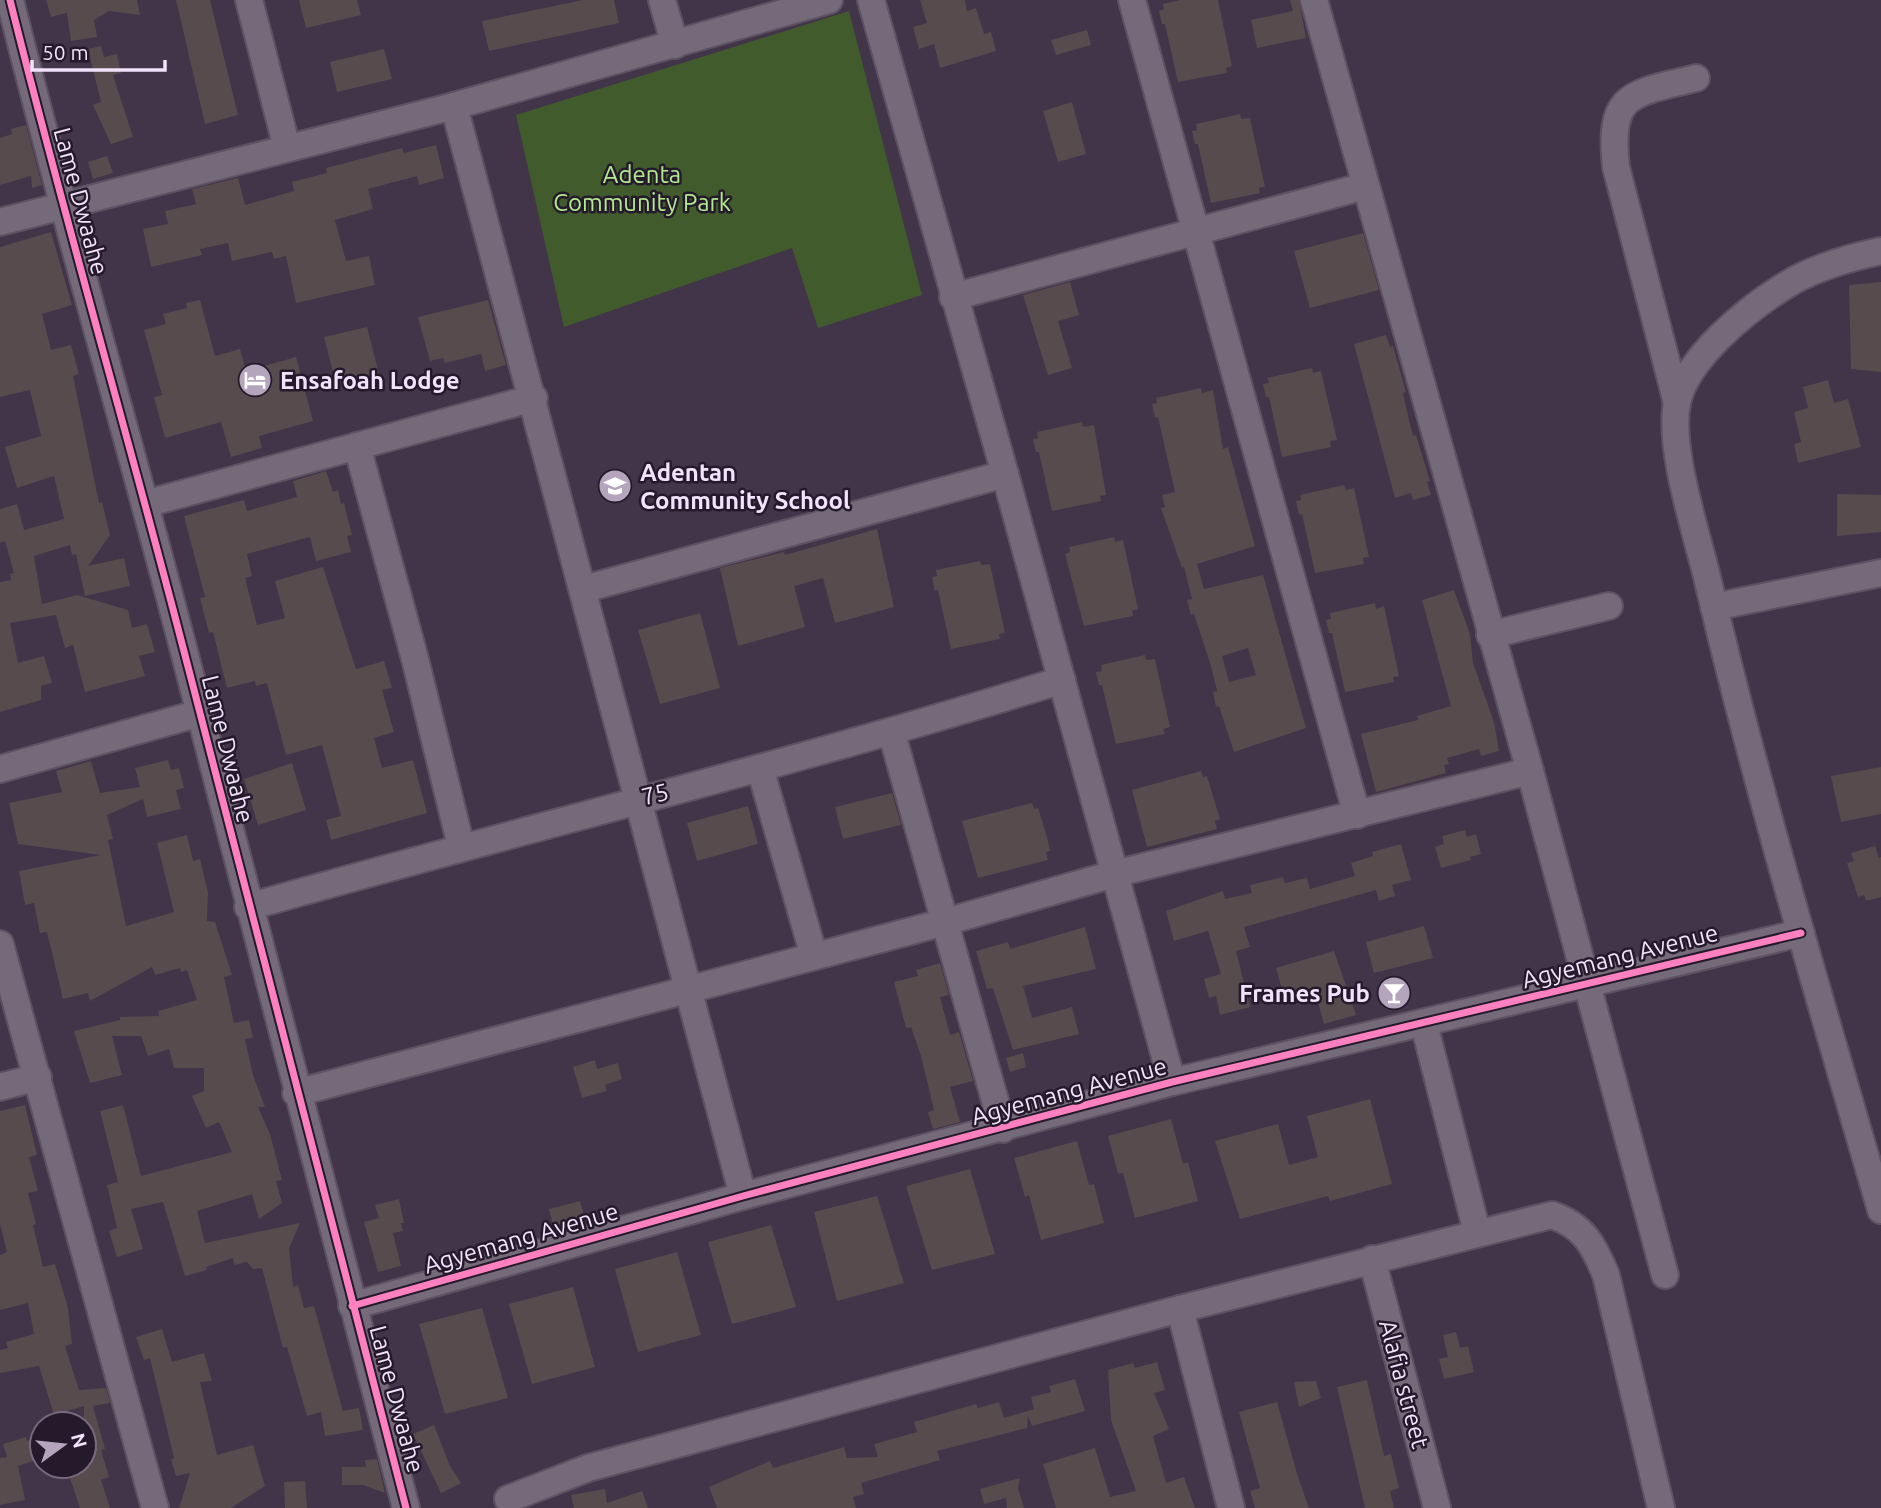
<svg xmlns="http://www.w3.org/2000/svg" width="1881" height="1508" font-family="Ubuntu,sans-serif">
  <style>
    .green { fill: #415b2d }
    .building { fill: #574b4e; fill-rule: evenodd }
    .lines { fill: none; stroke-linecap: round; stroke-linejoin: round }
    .minor-casing { stroke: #5d5163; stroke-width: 30 }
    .minor { stroke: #746a7a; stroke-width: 26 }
    .cycleway-casing { stroke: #251a2b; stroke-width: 11 }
    .cycleway { stroke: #ff80c0; stroke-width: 7 }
    .labels { text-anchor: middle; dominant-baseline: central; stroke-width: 5; stroke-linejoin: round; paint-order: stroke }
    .park-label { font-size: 24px; fill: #b3e98e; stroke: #251a2b }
    .street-label { font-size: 24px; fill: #f2e2fb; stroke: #251a2b }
    .poi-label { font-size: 24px; font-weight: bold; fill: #f2e2fb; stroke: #251a2b; text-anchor: start }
  </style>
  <rect width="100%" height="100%" fill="#423449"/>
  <path class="green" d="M849,11l73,284 -104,33 -26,-80 -228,79 -48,-212z"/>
  <g class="building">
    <path d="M46,0h91l3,15 -31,-4 -15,9 3,17 -26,4 -4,-28 -16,4z"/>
    <path d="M176,0h34l28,115 -33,9z"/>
    <path d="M299,0h58l4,15 -55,13z"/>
    <path d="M583,0h31l5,23 -130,28 -7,-30z"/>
    <path d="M920,0h45l2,11 9,-3 8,26 7,-2 5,19 -56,17 -6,-24 -15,5 -6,-22 14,-4z"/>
    <path d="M1180,0h38l14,66 -6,2 1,5 -49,9 -13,-58h-3l-3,-13 5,-2 -1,-5z"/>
    <path d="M1290,0h9l7,38 -49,10 -6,-28 42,-9z"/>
    <path d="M1087,30l4,15 -35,10 -5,-15z"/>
    <path d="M101,46l3,11 13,-3 4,19 -8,2 20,62 -22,7 -18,-39 8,-3 -13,-53z"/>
    <path d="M384,49l8,30 -55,13 -7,-30z"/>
    <path d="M1072,102l14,52 -28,8 -15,-51z"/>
    <path d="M1240,114l1,5 9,-1 15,69 -6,1 1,5 -49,10 -13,-59h-3l-3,-13 5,-1 -1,-6z"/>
    <path d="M26,125l16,60 -10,3 -1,-12 -31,9v-47l12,-4 -1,-5z"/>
    <path d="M436,145l8,33 -25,7 -2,-9 -49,13 5,20 -38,11 11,41 23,-5 6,29 -79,18 -10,-47 -12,3 -2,-7 -40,9 -4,-18 -28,6 2,6 -51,12 -8,-38 25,-5 -3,-13 31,-7 -4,-15 46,-11 7,27 49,-14 -2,-9 35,-9 -1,-5 76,-20 2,5z"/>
    <path d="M107,156l6,17 -20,6 -5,-17z"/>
    <path d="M51,232l21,73 -30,9 9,36 20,-5 8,29 -6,2 26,127 3,-1 8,33 -22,31 36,-8 6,28 -45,10 -9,-42 -4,1 -2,-10 -36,11 8,48 35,-9 51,15 4,18 15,-4 8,28 -16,4 6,20 -60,16 -12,-47 -8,3 -9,-33 -46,8 8,40 26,-7 8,27 -11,3v14l-41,12v-130l11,-2 -1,-6 4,-1 -9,-32 -5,2v-34l17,-5 7,26 40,-11 -10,-43 -37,12 -12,-41 36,-11 -11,-46 -30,7v-150z"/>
    <path d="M1363,233l16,57 -69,18 -16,-57z"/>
    <path d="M1070,282l9,33 -21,6 14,47 -24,7 -25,-80z"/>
    <path d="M1881,282v90l-30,-3 -2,-84z"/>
    <path d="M200,300l15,56 25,-7 6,22 50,-14 17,64 -54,15 3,12 -31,9 -10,-35 -56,16 -11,-41 8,-2 -18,-65 22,-6 -3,-10 24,-6 -1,-5z"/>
    <path d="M488,300l18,65 -21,6 -4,-17 -36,9 -2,-5 -13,3 -12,-44z"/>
    <path d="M367,327l12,47 -14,4 2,5 -20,5 -2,-7 -9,3 -12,-47z"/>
    <path d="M1386,335l4,12 3,-1 13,46 -3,1 3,14 7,29 3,-1 14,46 -3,1 4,13 -18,5 -2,-7 -16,5 -41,-154z"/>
    <path d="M1312,368l1,5 8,-2 16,69 -7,1 1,6 -49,10 -13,-60 -3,1 -3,-14 6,-1 -2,-5z"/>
    <path d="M1828,380l6,23 14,-4 13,48 -63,16 -4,-19 7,-2 -7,-30 14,-4 -5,-21z"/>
    <path d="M1201,388l1,5 11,-3 10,59 5,-2 27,99 -58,18 7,25 59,-14 43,153 -72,24 -15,-46 -3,1 -3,-15 4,-1 -6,-25 -17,-52 -3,1 -4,-15 5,-1 -8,-32 -2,1 -21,-60 4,-1 -3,-12 13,-3 -17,-75 -3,1 -3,-14 5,-1 -1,-5zM1248,648l8,27 -27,7 -7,-26z"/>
    <path d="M1082,422l1,5 11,-2 12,70 -6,1 1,5 -49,10 -13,-59h-3l-3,-13 5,-1 -1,-6z"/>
    <path d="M326,471l7,21 5,-2 3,14 3,-1 8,32 -5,1 4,16 -35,9 -6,-24 -63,17 5,22 -7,2 12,47 28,-7 -10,-37 48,-14 33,102 28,-8 8,27 -10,2 12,42 -20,6 8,30 31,-8 14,53 -96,27 -5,-20 15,-4 -19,-71 -36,10 -19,-72 -11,3 -1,-5 -28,7 -14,-56 -4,1 -9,-35 5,-1 -21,-81 60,-16 3,11 50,-14 -4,-16z"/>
    <path d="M1344,485l2,5 8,-2 15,69 -6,1 1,6 -49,9 -13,-59 -3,1 -3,-14 5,-1 -1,-5z"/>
    <path d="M1837,494l44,1v37l-44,4z"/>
    <path d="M877,529l17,78 -59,16 -12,-45 -29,8 11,41 -67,19 -18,-78 64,-16 1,3z"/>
    <path d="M1114,537l1,5 8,-2 15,69 -6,2 1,5 -49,10 -19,-72 5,-2 -1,-5z"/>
    <path d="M980,561l1,4 9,-1 15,69 -6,1 1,5 -49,10 -13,-59 -3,1 -3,-14 5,-1 -1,-6z"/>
    <path d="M1454,590l16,44 3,29 21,59 5,29 -18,5 -2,-7 -32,9 2,6 -5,1 2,8 -70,19 -15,-58 57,-14 -1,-4 34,-10 -29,-106z"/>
    <path d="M1375,603l1,6 8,-3 15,70 -6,1 1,5 -49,10 -13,-59h-3l-3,-13 5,-1 -1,-6z"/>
    <path d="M700,613l20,75 -60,16 -22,-74z"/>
    <path d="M1145,655l1,5 9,-1 15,68 -7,2 2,5 -49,10 -14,-59h-3l-3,-13 6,-1 -1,-6z"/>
    <path d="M168,760l3,10 8,-2 5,20 -8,2 5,19 -34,8 -4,-18 -36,16 6,24 -5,1 18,86 48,-14 -17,-69 30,-8 6,26 7,-2 8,34 -1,28 8,1 17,53 -8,2 10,46 15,-3 4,18 -8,1 8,36 12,32h-7l12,27 12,46 -6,1 6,22 -23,16 -7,-25 -55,17 8,32 95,-20 -11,25 4,39 5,-2 6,23 10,-2 29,105 16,-3 4,22 -38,6 -4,-24 -14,4 -20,-69 -4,1 -21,-80 -9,1 -6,-7 -13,3 -1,-7 -27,9 1,3 -22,6 -22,-74 -32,7 12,40 -26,8 -8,-26 8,-3 -10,-43 11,-3 -18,-71 23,-6 18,71 91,-24 -13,-30 -13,6 -14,-32 12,-5v-23h-30l-5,-19 -21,7 -7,-20h-29l10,39 -32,8 -16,-52 46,-11v-3l39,-1 -1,-5 39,-11 -10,-30 -6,2 -1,-4 -25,7 -3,-8 -62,34 -2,-8 -25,6 -16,-67 -7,1 -6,-30 -9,2 -6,-34 82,-16 -83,-11 -9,-41 53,-11 -6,-21 35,-10 9,32 40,-6 -5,-19z"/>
    <path d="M292,763l14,47 -48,15 -14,-46z"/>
    <path d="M1881,767v47l-40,8 -10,-46z"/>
    <path d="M1201,771l2,6 4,-1 9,30 4,13 -5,2 2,8 -70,18 -15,-57z"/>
    <path d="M892,793l9,32 -58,14 -8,-32z"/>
    <path d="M1032,803l2,6 4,-1 9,29 3,14 -4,1 2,8 -70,18 -16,-57z"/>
    <path d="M748,806l10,38 -61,17 -10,-38z"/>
    <path d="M1465,830l2,7 9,-3 5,20 -11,3 1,3 -30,8 -6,-21 9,-3 -2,-8z"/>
    <path d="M1401,844l10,36 -19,5 3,11 -16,5 -3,-11 -132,37 6,20 -14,4 14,56 -30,8 -4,-19 -7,2 -5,-19 17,-5 -13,-43 -34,10 -8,-30 57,-20 2,8 27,-6 -2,-8 33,-8 2,6 22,-5 3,11 45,-13 -4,-13 22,-7 -1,-4z"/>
    <path d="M1875,846l4,12 2,-1v40l-15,4 -2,-6 -6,2 -11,-34 7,-2 -3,-8z"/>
    <path d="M1424,926l9,32 -59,15 -8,-31z"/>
    <path d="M1085,927l11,42 -73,17 9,32 40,-11 7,27 -66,16 -20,-62 -6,1 -11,-38 32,-9 2,7z"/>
    <path d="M1334,951l22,64 -32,9 -9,-33 -30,9 -9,-32z"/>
    <path d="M940,963l9,32 -9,2 10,38 9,-3 14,49 -23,6 10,35 -27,7 -5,-17 6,-2 -13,-54 -10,-29 -5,1 -12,-46 24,-6 -2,-6z"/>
    <path d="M1023,1053l3,14 -16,5 -4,-14z"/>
    <path d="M595,1060l2,9 21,-6 4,16 -17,6 2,6 -25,7 -9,-31z"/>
    <path d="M1370,1099l22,85 -62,17 -2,-5 -88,23 -25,-78 63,-17 11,41 29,-8 -11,-41z"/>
    <path d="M25,1105l12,50 -8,2 9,34 -10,2 8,31 -3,1 10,42 12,-3 13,44 4,36 -7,2 14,44 27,-2 4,15 -17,3 12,43 -4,1 8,27 -8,3 9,28h-30l-14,-42h18v-60l-30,9 -15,-49 -39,7v-23l8,-2 -2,-6 28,-8 -6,-31 -28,7v-55l7,-3 -7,-28v-113z"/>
    <path d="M1171,1119l12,45 5,-2 10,39 -63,17 -12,-45 -5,1 -10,-38z"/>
    <path d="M1077,1141l12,44 5,-1 10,39 -63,17 -12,-45 -4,2 -11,-39z"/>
    <path d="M970,1169l25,85 -63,16 -26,-84z"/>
    <path d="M877,1196l27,87 -67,18 -23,-89z"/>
    <path d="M399,1199l5,24h-3l2,8 -10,2 8,33 -23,6 -14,-50 15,-4 -4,-13z"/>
    <path d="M580,1201l5,17 -32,8 -4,-17z"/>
    <path d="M771,1225l25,82 -64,17 -24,-82z"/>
    <path d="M677,1252l24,83 -63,17 -23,-83z"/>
    <path d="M573,1287l22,80 -63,17 -23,-80z"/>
    <path d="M482,1308l26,90 -63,16 -26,-90z"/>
    <path d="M162,1329l10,33 32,-9 8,28 -12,1 17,73 36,-10 12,41 -34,22h-52l11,-35 -14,3 -5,-17 3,-1 -24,-100 -6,2 -8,-23z"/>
    <path d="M1456,1332l4,16 8,-2 6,26 -30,7 -5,-20 9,-2 -5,-22z"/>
    <path d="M1157,1362l8,28 -11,3 15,36 -16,7 13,47 18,-6 11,31h-139l-13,-44 52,-16 15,49 26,-6 -25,-71 -3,-50 25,-7 2,5z"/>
    <path d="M1075,1379l10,32 -53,15 -4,-10 -1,12 -90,23 3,9 -79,23 3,11 -11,3 3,11h-139l-8,-21 61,-26 3,7 71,-21 3,11 31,-1 -4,-13 43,-12 -3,-10 62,-18 2,4 21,-6 5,16 30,-9 -3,-12 20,-5 -2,-6z"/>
    <path d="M1367,1380l17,76 7,-2 8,34 -9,3 4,17h-29l-28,-121z"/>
    <path d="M1316,1381l5,17 -22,9 -5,-25z"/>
    <path d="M1277,1402l21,75 11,31h-54l-5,-17 10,-3 -21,-76z"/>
    <path d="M434,1425l15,39 12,19 -20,10 -28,-59z"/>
    <path d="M42,1435v23l-24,8 7,34 -25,5v-47l7,-1 -4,-13 23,-7 1,4z"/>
    <path d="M377,1459l8,34 -22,-8h-21v-18h24l-1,-7z"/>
    <path d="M1020,1478l-2,10 6,20h-17l-1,-10 -22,6 -4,-15z"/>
    <path d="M305,1481l2,27h-22l-1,-26z"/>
    <path d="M605,1489l2,14 35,-12 6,17h-74l-3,-13z"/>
  </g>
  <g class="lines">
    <defs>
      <g id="minor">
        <path d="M10,0c51,205 110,408 164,613 78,298 152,597 232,895"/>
        <path d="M249,0l38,148"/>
        <path d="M662,0l13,45"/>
        <path d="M871,0l134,474 167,608"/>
        <path d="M1132,0l225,815"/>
        <path d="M1314,0l216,771 135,504"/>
        <path d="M454,106l289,1090"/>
        <path d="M0,222l454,-116 375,-106"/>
        <path d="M1881,251c-33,7 -69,17 -98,36 -37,23 -97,72 -106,116 -9,45 19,128 30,174 50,213 113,423 174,633"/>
        <path d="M953,297l412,-111"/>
        <path d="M1677,403l-61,-236c-8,-75 15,-73 80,-89"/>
        <path d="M357,446l58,213 46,187"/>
        <path d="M145,504l389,-106"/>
        <path d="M584,589l421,-115"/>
        <path d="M1714,607l167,-34"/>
        <path d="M1490,635l119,-29"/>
        <path d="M892,734l111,395"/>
        <path d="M760,768l54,188"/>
        <path d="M0,769l200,-56"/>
        <path d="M248,907c271,-77 545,-143 814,-227"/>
        <path d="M0,944l155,564"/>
        <path d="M1424,1024l53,208"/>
        <path d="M0,1087l38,-10"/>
        <path d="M296,1093l649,-171 169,-48 416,-103"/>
        <path d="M1372,1259l65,249"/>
        <path d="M352,1306l391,-110 429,-114 629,-149"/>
        <path d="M1180,1309l51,199"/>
        <path d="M508,1499l80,-31 592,-159 372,-94c32,11 42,31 54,60l55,233"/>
      </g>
    </defs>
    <use href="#minor" class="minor-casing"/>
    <use href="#minor" class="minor"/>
    <defs>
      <g id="cycleway">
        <path d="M10,0c51,205 110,408 164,613 78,298 152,597 232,895"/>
        <path d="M352,1306l391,-110 429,-114 629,-149"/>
      </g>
    </defs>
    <use href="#cycleway" class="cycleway-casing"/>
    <use href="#cycleway" class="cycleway"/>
  </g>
  <defs>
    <symbol id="hotel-disc" viewBox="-11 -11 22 22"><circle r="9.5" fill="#b4a5bd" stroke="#251a2b"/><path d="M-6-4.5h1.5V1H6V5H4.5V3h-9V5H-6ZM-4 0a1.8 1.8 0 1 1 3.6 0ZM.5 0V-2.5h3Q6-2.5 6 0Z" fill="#fff"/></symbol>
    <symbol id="school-disc" viewBox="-11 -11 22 22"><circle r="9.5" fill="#b4a5bd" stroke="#251a2b"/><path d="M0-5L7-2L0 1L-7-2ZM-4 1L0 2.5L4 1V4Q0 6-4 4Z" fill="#fff"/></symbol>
    <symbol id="bar-disc" viewBox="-11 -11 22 22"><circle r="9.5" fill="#b4a5bd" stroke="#251a2b"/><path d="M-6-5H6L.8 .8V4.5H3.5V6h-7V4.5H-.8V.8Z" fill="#fff"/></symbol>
  </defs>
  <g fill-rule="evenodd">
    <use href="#hotel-disc" x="236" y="361" width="38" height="38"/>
    <use href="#school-disc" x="596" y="467" width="38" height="38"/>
    <use href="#bar-disc" x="1375" y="974" width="38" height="38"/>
  </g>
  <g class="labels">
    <g class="park-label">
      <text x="642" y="174">Adenta<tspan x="642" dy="28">Community Park</tspan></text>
    </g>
    <g class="street-label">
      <text transform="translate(81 201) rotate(75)">Lame Dwaahe</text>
      <text transform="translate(228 749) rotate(76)">Lame Dwaahe</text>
      <text transform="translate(655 794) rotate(-14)">75</text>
      <text transform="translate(1620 956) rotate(-14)">Agyemang Avenue</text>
      <text transform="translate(1069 1091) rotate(-15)">Agyemang Avenue</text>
      <text transform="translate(521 1238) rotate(-16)">Agyemang Avenue</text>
      <text transform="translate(1404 1384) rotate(75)">Alafia street</text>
      <text transform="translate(397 1399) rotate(75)">Lame Dwaahe</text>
    </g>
    <g class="poi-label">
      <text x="280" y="380">Ensafoah Lodge</text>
      <text x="640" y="472">Adentan<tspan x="640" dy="28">Community School</tspan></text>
      <text x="1370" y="993" text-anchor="end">Frames Pub</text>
    </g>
  </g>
  <g transform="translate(63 1445) rotate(75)"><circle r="33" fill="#251a2b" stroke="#776a7e" stroke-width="2"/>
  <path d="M0-5L12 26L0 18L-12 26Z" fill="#b4a5bd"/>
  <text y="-10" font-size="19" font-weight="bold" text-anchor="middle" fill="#f2e2fb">N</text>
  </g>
  <path d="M32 60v10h133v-10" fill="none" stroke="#f2e2fb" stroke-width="3.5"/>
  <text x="42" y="60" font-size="21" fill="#f2e2fb" stroke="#251a2b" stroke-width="5" paint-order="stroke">50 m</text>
</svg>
